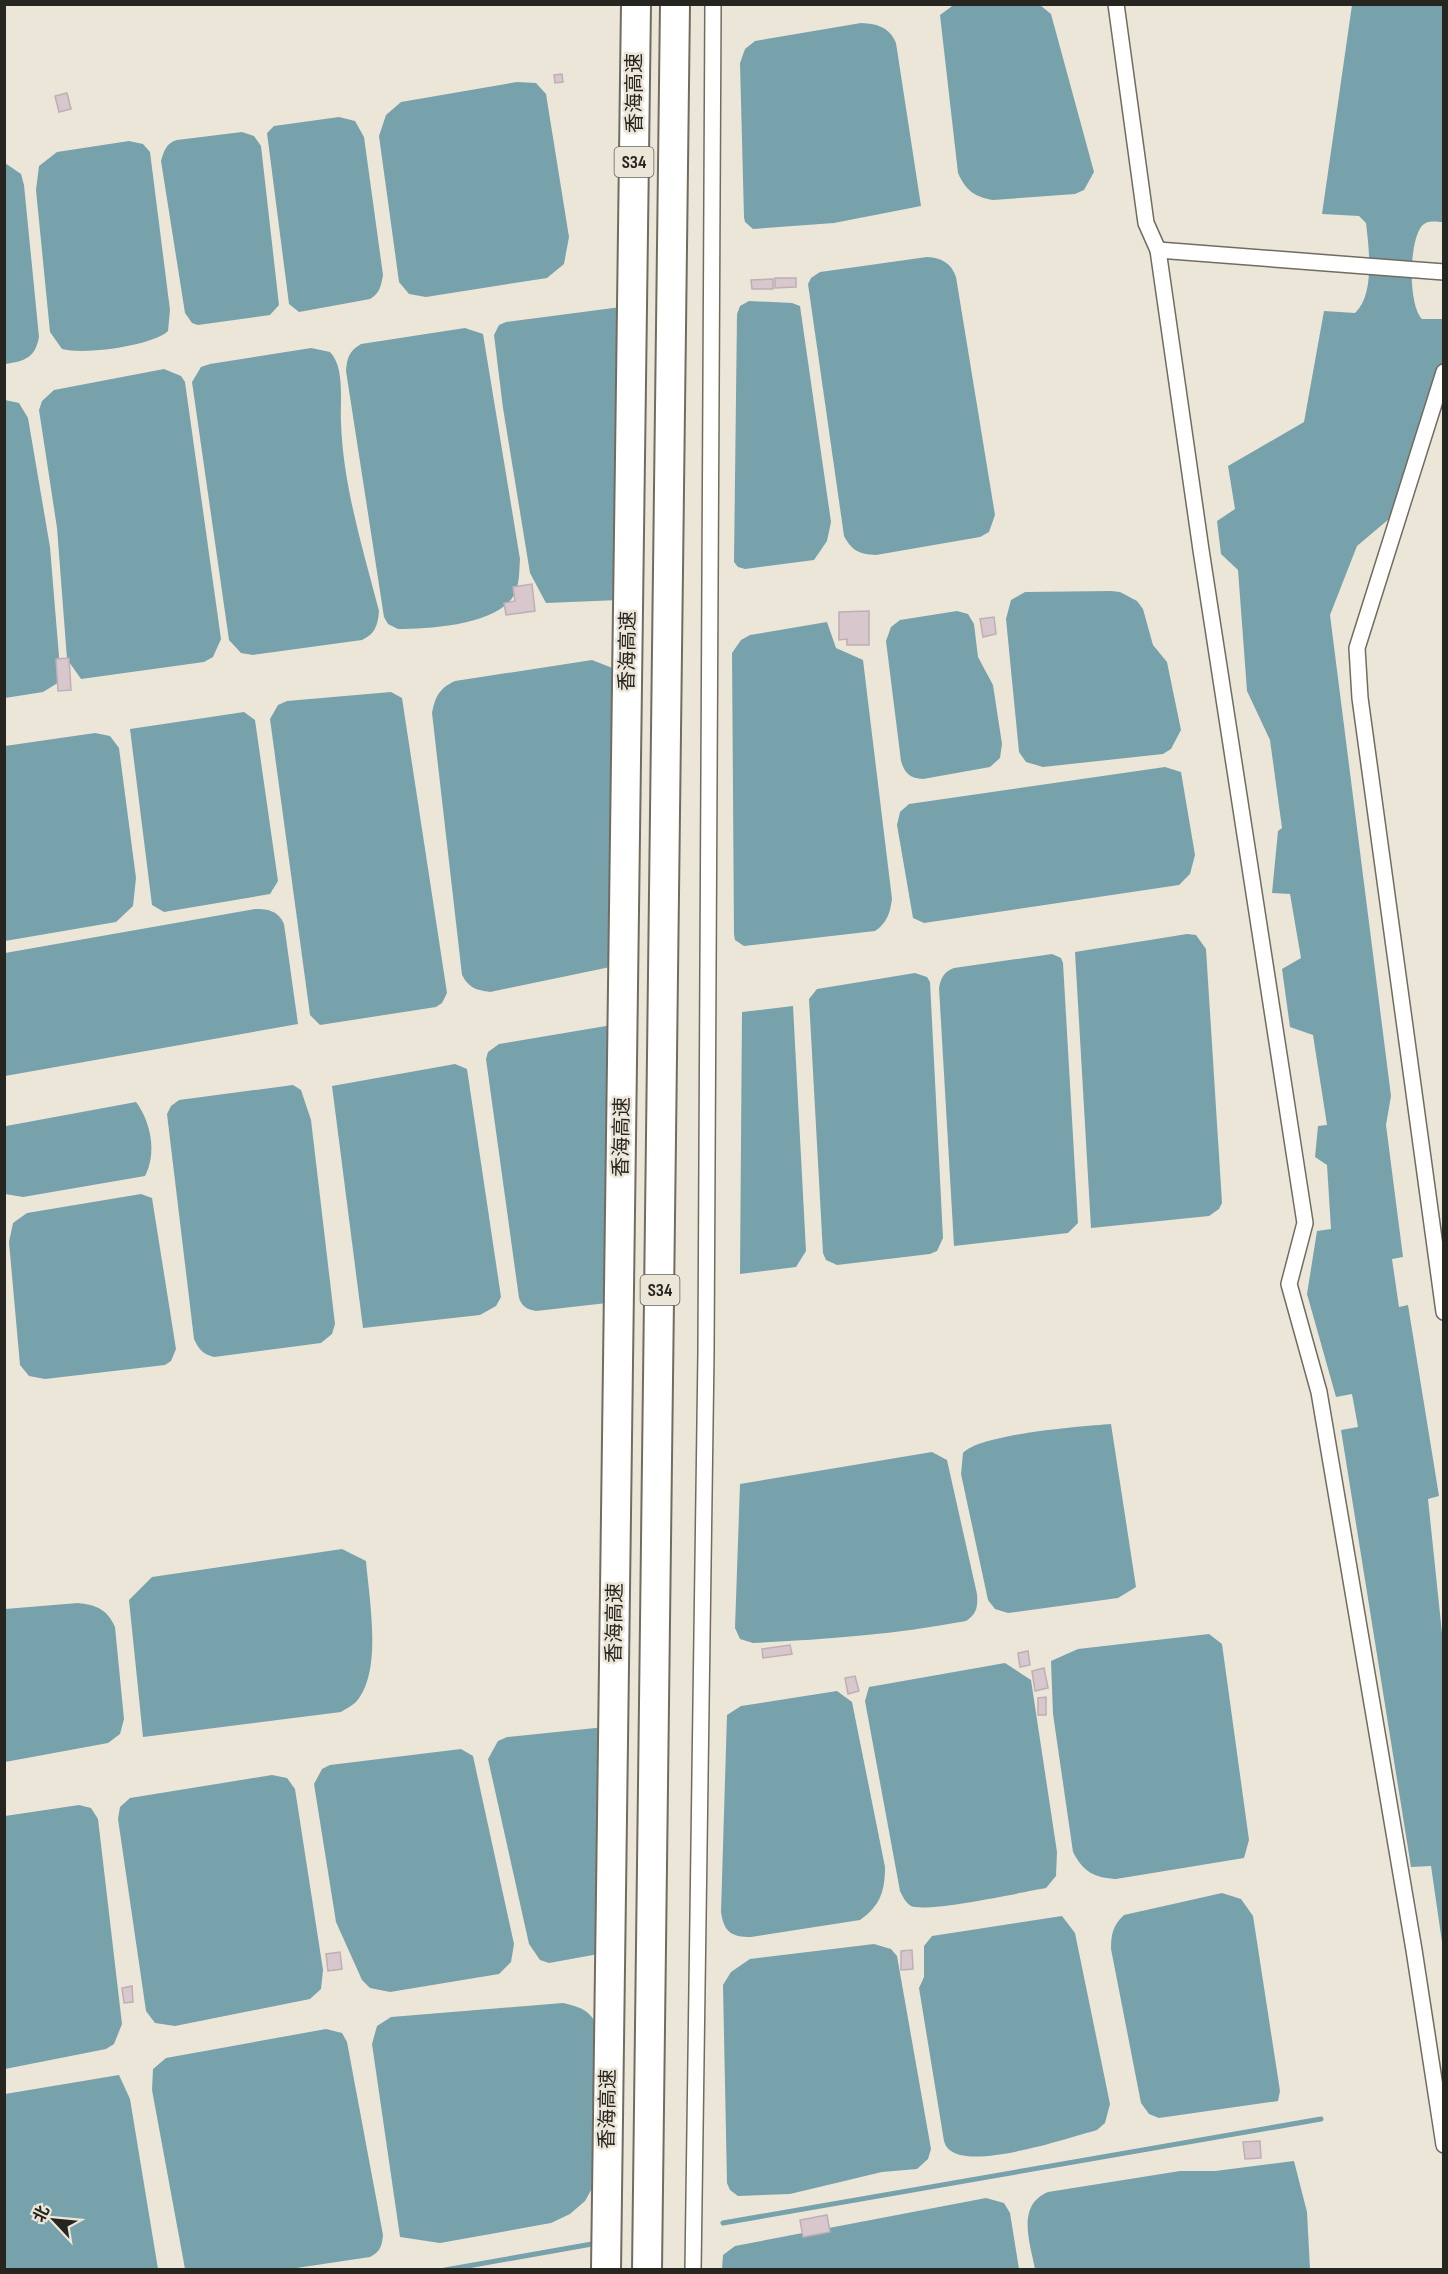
<svg xmlns="http://www.w3.org/2000/svg" width="1448" height="2274" font-family="'Sofia Sans Condensed','Noto Sans SC',sans-serif">
  <style>
    .water { fill: #77a2ac }
    .lines { fill: none; stroke-linecap: round; stroke-linejoin: round }
    .stream { stroke: #77a2ac; stroke-width: 5 }
    .building { fill: #d8c8ce; stroke: #beafb4; stroke-width: 1.5 }
    .minor-casing { stroke: #716c60; stroke-width: 18 }
    .motorway-casing { stroke: #716c60; stroke-width: 32 }
    .minor { stroke: #fff; stroke-width: 15 }
    .motorway { stroke: #fff; stroke-width: 28 }
    .labels { text-anchor: middle; dominant-baseline: central; stroke-width: 5; stroke-linejoin: round; paint-order: stroke }
    .shield { fill: #ece6d9; stroke: #625f58; stroke-width: 1.5 }
    .shield-label { font-size: 18px; font-weight: bold; fill: #272520 }
    .street-label { font-size: 20px; fill: #272520; stroke: #ece6d9 }
  </style>
  <rect width="100%" height="100%" fill="#ece6d9"/>
  <g class="water">
    <path d="M955,4l85,1 11,9 43,158 -10,18 -9,4 -82,6c-18,-3 -27,-9 -35,-27l-18,-158z"/>
    <path d="M1352,5h91v217c-7,0 -16,-3 -22,5 -12,17 -13,77 1,92h21v61l-41,128 -45,38 -27,69 61,481 -5,29 17,132 -11,2 7,48 9,-2 31,191 -11,3 16,153 -1,297 -12,-83 -20,1 -70,-437 17,-3 -6,-33 -16,3 -29,-103 10,-63 14,-2 -4,-64 -12,-8 3,-31 9,-1 -14,-90 -23,-8 -8,-58 19,-11 -11,-64 -18,-1 6,-62 4,-3 -12,-88 -23,-49 -9,-121 -17,-16 -4,-33 18,-12 -7,-43 76,-44 20,-111 31,2c20,-19 14,-64 11,-90l-7,-7 -37,-2z"/>
    <path d="M861,23c17,1 28,4 35,20l25,163 -87,17 -81,6 -8,-7 -1,-5 -4,-154 5,-14 10,-8z"/>
    <path d="M517,82l19,1 10,11 23,143 -5,27 -17,14 -121,19 -17,-3 -10,-12 -20,-146 7,-21 15,-13z"/>
    <path d="M339,117l16,4 9,16 19,138c-2,11 -3,18 -13,24l-71,13 -10,-8 -22,-171 7,-7z"/>
    <path d="M242,132l12,4 7,10 18,159 -9,10 -72,10 -6,-2 -7,-10 -24,-152c3,-10 5,-18 16,-21z"/>
    <path d="M129,141l14,3 7,8 20,158 -2,21c-16,15 -84,24 -106,18l-12,-17 -14,-142 3,-24 18,-14z"/>
    <path d="M5,163l16,11 3,11 15,152c-4,21 -14,24 -34,27z"/>
    <path d="M927,257c15,1 24,6 29,20l39,238 -6,17 -9,5 -104,18c-17,-1 -24,-4 -32,-19l-36,-252 3,-6 9,-6z"/>
    <path d="M749,301l43,2 8,3 31,216 -4,19 -13,19 -69,9 -7,-2 -4,-5 3,-248 3,-8z"/>
    <path d="M621,307l-2,293 -73,3 -16,-30 -27,-165 -9,-73 5,-10 7,-3z"/>
    <path d="M465,328l18,6 37,225c-1,12 0,25 -6,36 -16,30 -85,34 -116,34l-10,-5 -4,-7 -38,-246c1,-13 3,-20 15,-27z"/>
    <path d="M311,348l19,4c15,15 10,49 11,70 2,64 22,127 38,189 -1,14 -4,23 -17,29l-109,15 -12,-2 -12,-13 -37,-258 9,-15 9,-3z"/>
    <path d="M164,369l17,7 4,6 36,257 -8,18 -9,5 -123,17 -14,-20 -10,-131 -18,-118 3,-9 12,-11z"/>
    <path d="M5,400l14,3 9,15 22,129 11,134 -18,11 -38,6z"/>
    <path d="M1111,591l9,1 17,9 6,8 10,36 14,17 14,68 -10,19 -8,5 -120,13 -17,-5 -7,-10 -13,-133 5,-19 14,-8z"/>
    <path d="M957,611l11,3 6,10 4,33 15,28 9,59 -2,14 -10,9 -67,12c-13,-1 -18,-5 -22,-18l-15,-120 5,-14 9,-7z"/>
    <path d="M827,622l9,26 27,12 29,239c-2,14 -5,24 -17,32l-131,15 -9,-6 -1,-6 -2,-281 9,-13 9,-5z"/>
    <path d="M592,660l23,9v297l-125,26c-14,-2 -21,-4 -28,-17l-30,-262c3,-17 8,-25 23,-32z"/>
    <path d="M391,692l11,6 45,295 -5,10 -6,4 -116,18 -10,-10 -40,-296 8,-14 9,-4z"/>
    <path d="M244,712l11,8 23,161 -8,13 -106,18 -12,-7 -22,-176z"/>
    <path d="M95,733l15,3 9,12 17,130 -3,28 -17,16 -111,19v-195z"/>
    <path d="M1165,767l16,5 14,83 -5,19 -11,11 -255,38 -11,-5 -16,-93 3,-13 9,-8z"/>
    <path d="M255,909c14,0 23,2 29,15l14,100 -293,52v-123z"/>
    <path d="M1187,934l9,1 10,14 16,254 -3,6 -10,7 -118,12 -16,-276z"/>
    <path d="M1052,954l9,4 2,5 15,260 -10,10 -114,13 -15,-258c2,-11 5,-16 15,-20z"/>
    <path d="M915,973l12,4 3,5 13,256 -6,13 -7,3 -93,11 -11,-5 -3,-7 -14,-254 8,-10z"/>
    <path d="M793,1006l13,245 -10,16 -56,7 2,-262z"/>
    <path d="M618,1024l-11,279 -71,8c-9,-2 -14,-4 -17,-13l-33,-239 2,-7 11,-8z"/>
    <path d="M455,1064l12,5 34,228 -5,9 -16,9 -117,13 -31,-242z"/>
    <path d="M293,1085l8,5 10,30 24,204 -3,10 -11,9 -107,14c-11,-3 -15,-7 -20,-18l-27,-225 4,-8 8,-6z"/>
    <path d="M136,1102c15,20 21,51 9,74l-122,21 -18,-3 1,-68z"/>
    <path d="M141,1194l11,4 24,151 -5,12 -6,4 -120,14 -16,-3 -9,-11 -11,-123 4,-19 14,-10z"/>
    <path d="M1111,1424l25,163 -18,11 -110,15 -13,-4 -7,-9 -27,-126 2,-21c16,-19 120,-27 148,-29z"/>
    <path d="M932,1452l15,8 30,134c1,12 0,20 -11,27 -74,14 -139,18 -213,22l-13,-4 -5,-11 5,-144z"/>
    <path d="M342,1549l24,12c3,38 17,111 -10,141 -4,4 -11,7 -15,10l-198,25 -14,-137 23,-23z"/>
    <path d="M78,1603c18,2 29,6 37,24l9,92 -4,15 -12,9 -103,19v-153z"/>
    <path d="M1209,1634l13,10 27,196 -5,18 -128,21c-21,-1 -33,-7 -43,-27l-20,-138 -2,-53 27,-12z"/>
    <path d="M1005,1663l26,17 26,172 -1,24 -10,12c-23,4 -118,25 -135,18 -6,-4 -8,-9 -11,-15l-35,-190 4,-14z"/>
    <path d="M837,1691l15,11 33,165c0,24 -5,39 -25,53l-109,17c-20,0 -27,-5 -30,-25l6,-197 14,-9z"/>
    <path d="M605,1727l-1,226 -55,10 -9,-3 -11,-16 -41,-185 10,-18 9,-4z"/>
    <path d="M461,1749l12,7 41,188 -3,18 -12,12 -109,18 -20,-4 -8,-8 -26,-58 -22,-138 8,-15 8,-4z"/>
    <path d="M272,1775l15,3 8,11 28,181 -2,19 -11,10 -135,27 -20,-3 -9,-12 -28,-192 2,-12 10,-9z"/>
    <path d="M79,1805l12,3 7,11 24,205 -8,20 -8,5 -101,20v-253z"/>
    <path d="M1222,1893l19,6 12,17 27,175 -2,10 -119,17 -10,-4 -8,-11 -30,-154c0,-15 2,-24 13,-34z"/>
    <path d="M1062,1916l13,17 35,171 -5,19 -8,7c-29,8 -121,39 -146,21 -6,-4 -7,-9 -8,-16l-24,-147 5,-11v-31l8,-10z"/>
    <path d="M874,1944l17,5 6,7 34,193 -3,10 -11,10 -35,3 -92,22 -52,2 -8,-6 -3,-7 -4,-198 8,-13 19,-13z"/>
    <path d="M563,2003c17,4 27,7 34,23l-3,159 -9,16 -15,13 -19,9 -111,20 -40,-6 -28,-193 5,-18 14,-9z"/>
    <path d="M326,2029l16,4 5,9 36,193c-1,11 -3,17 -13,22l-87,13 -98,-1 -33,-179 1,-21 13,-11z"/>
    <path d="M119,2075l11,24 28,170h-153v-175z"/>
    <path d="M1294,2161l13,51 3,57h-275c-5,-26 -19,-64 13,-77l132,-21h35z"/>
    <path d="M986,2198l18,5 6,10 9,56 -297,1 1,-15 12,-9z"/>
  </g>
  <g class="lines">
    <g class="stream">
      <path d="M723,2223l598,-104"/>
      <path d="M445,2270l147,-26"/>
    </g>
  </g>
  <g class="building">
    <path d="M562,74l1,8 -8,1 -1,-8z"/>
    <path d="M67,93l4,16 -12,3 -4,-16z"/>
    <path d="M775,278h21v9l-21,1z"/>
    <path d="M773,279v10h-21l-1,-9z"/>
    <path d="M532,584l3,27 -29,4 -2,-12 11,-2 -2,-14z"/>
    <path d="M869,611v34h-22v-6l-8,1v-28z"/>
    <path d="M994,617l2,17 -13,3 -3,-18z"/>
    <path d="M69,658l2,32 -13,1 -2,-32z"/>
    <path d="M790,1645l2,9 -29,4 -1,-9z"/>
    <path d="M1028,1651l2,14 -10,2 -2,-14z"/>
    <path d="M1044,1668l4,20 -13,3 -3,-20z"/>
    <path d="M855,1676l4,15 -11,3 -3,-16z"/>
    <path d="M1046,1697v18h-8v-17z"/>
    <path d="M912,1950l1,19 -12,1v-19z"/>
    <path d="M340,1952l2,17 -14,2 -2,-17z"/>
    <path d="M132,1986l1,16 -9,1 -2,-15z"/>
    <path d="M1260,2141l1,17 -16,1 -2,-17z"/>
    <path d="M827,2215l3,17 -27,5 -3,-17z"/>
  </g>
  <g class="lines">
    <defs>
      <g id="minor">
        <path d="M1116,4l30,219 12,27 43,300 104,673 -16,61 30,108 95,558 30,195"/>
        <path d="M1158,250l286,22"/>
        <path d="M1444,372l-87,276 3,50 84,614"/>
        <path d="M693,2270l13,-917 7,-1349"/>
      </g>
      <g id="motorway">
        <path d="M606,2270l30,-2266"/>
        <path d="M647,2270l28,-2266"/>
      </g>
    </defs>
    <use href="#minor" class="minor-casing"/>
    <use href="#motorway" class="motorway-casing"/>
    <use href="#minor" class="minor"/>
    <use href="#motorway" class="motorway"/>
  </g>
  <g class="labels">
    <g class="shield">
      <rect x="614.5" y="147" width="39" height="30" rx="4.5"/>
      <rect x="640.5" y="1275" width="39" height="30" rx="4.5"/>
    </g>
    <g class="shield-label">
      <text x="634" y="162">S34</text>
      <text x="660" y="1290">S34</text>
    </g>
    <g class="street-label">
      <text transform="translate(635 93) rotate(-90)">香海高速</text>
      <text transform="translate(628 651) rotate(-89)">香海高速</text>
      <text transform="translate(622 1137) rotate(-89)">香海高速</text>
      <text transform="translate(615 1623) rotate(-89)">香海高速</text>
      <text transform="translate(608 2109) rotate(-89)">香海高速</text>
    </g>
  </g>
  <rect width="1448" height="2274" fill="none" stroke="#272520" stroke-width="12"/>
  <g transform="translate(54 2220) rotate(296)" stroke="#ece6d9" stroke-width="4.5" paint-order="stroke">
  <path d="M0-4.5L10 22L0 15L-10 22Z" fill="#272520"/>
  <text y="-9" font-size="16" font-weight="bold" text-anchor="middle" fill="#272520">北</text>
  </g>
</svg>
